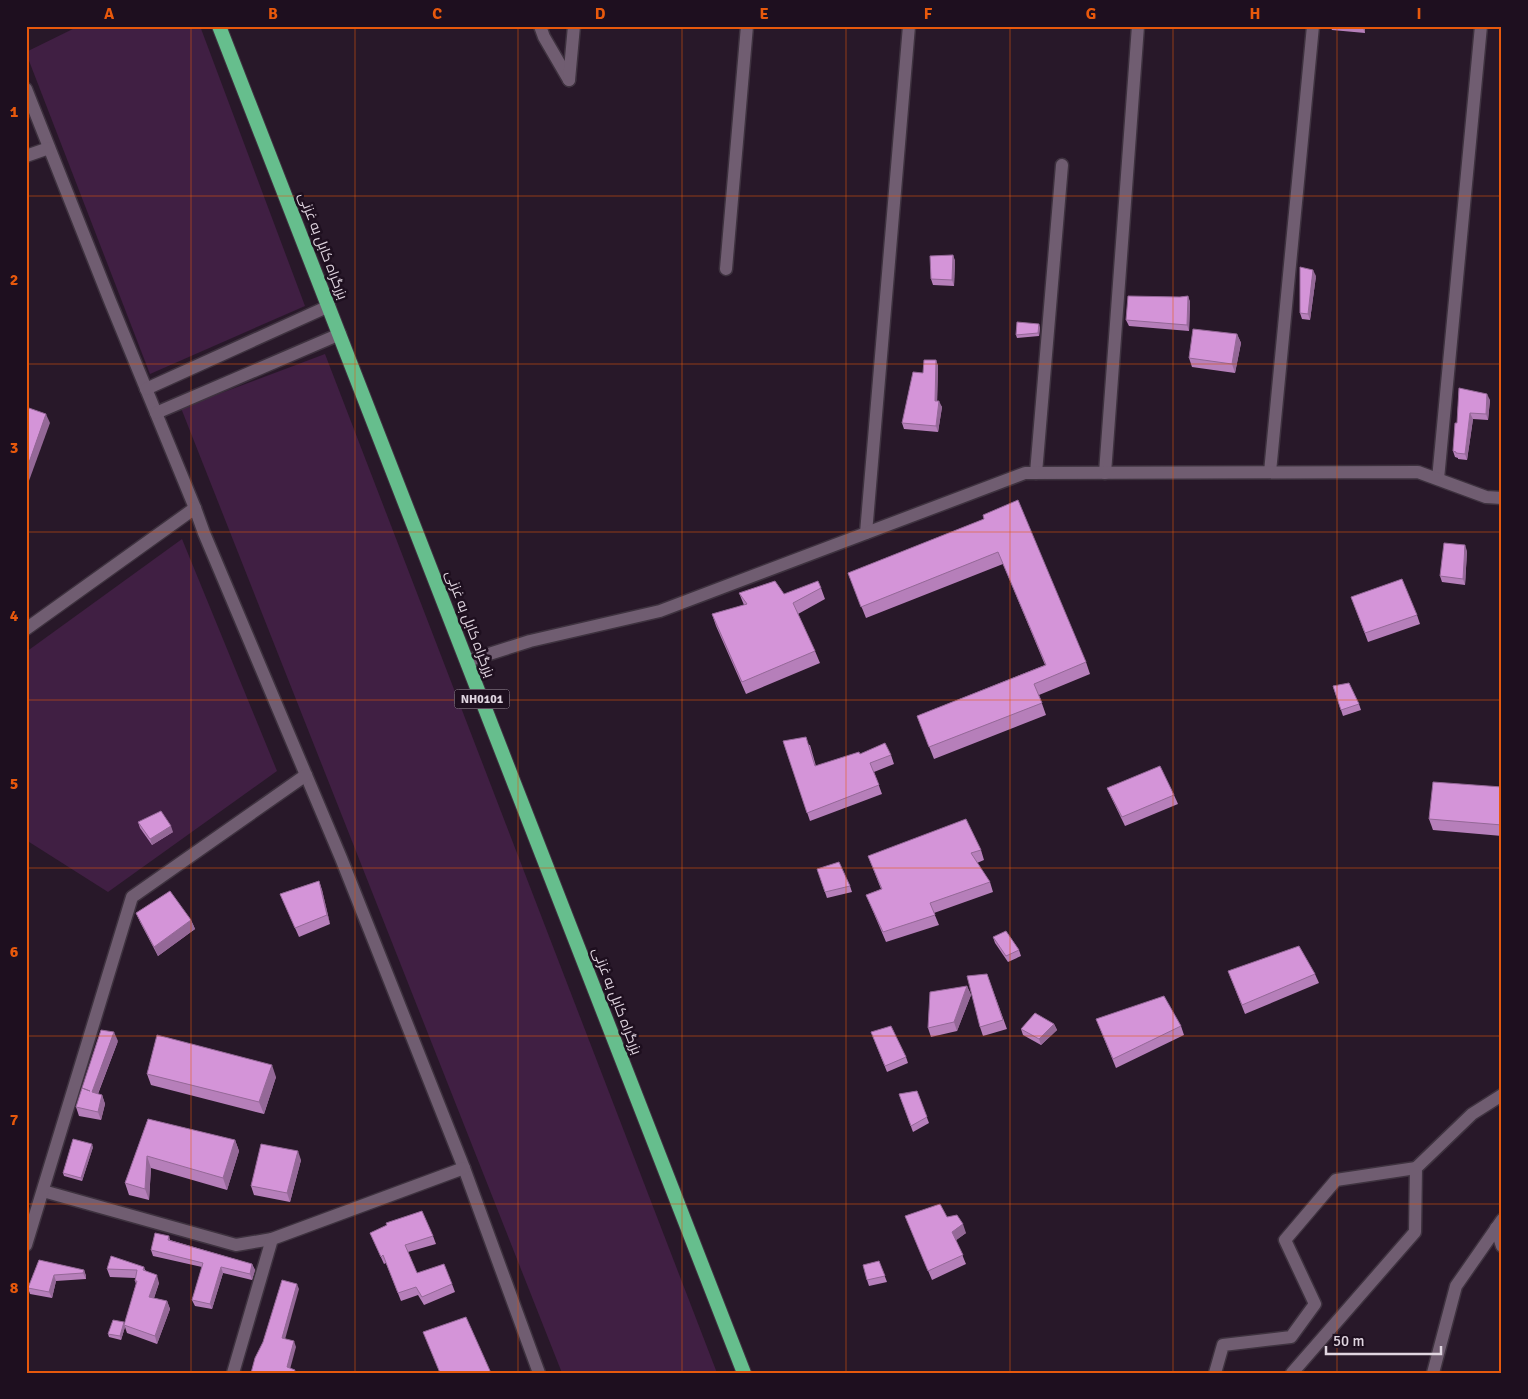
<svg xmlns="http://www.w3.org/2000/svg" width="1528" height="1399" font-family="Signika,Cairo,sans-serif">
  <style>
    .green { fill: #401f43 }
    .lines { fill: none; stroke-linecap: round; stroke-linejoin: round }
    .minor-casing { stroke: #3e323f; stroke-width: 15 }
    .trunk-casing { stroke: #3e323f; stroke-width: 16 }
    .minor { stroke: #705d71; stroke-width: 12 }
    .trunk { stroke: #66be8d; stroke-width: 14 }
    .wall { fill: #b67fba }
    .shaded-wall { fill: #946897 }
    .building { fill: #d494d8; stroke: #946897 }
    .grid { fill: none; stroke: #e8590c; stroke-width: 1; stroke-opacity: 0.55 }
    .labels { text-anchor: middle; dominant-baseline: central; stroke-width: 5; stroke-linejoin: round; paint-order: stroke }
    .shield { fill: #1e0f1f; stroke: #a69aa6; stroke-width: 1 }
    .shield-label { font-size: 12px; font-weight: bold; fill: #e0d5e0 }
    .street-label { font-size: 14px; fill: #e0d5e0; stroke: #1e0f1f }
    .neatline { fill: none; stroke: #e8590c; stroke-width: 2 }
    .grid-label { font-size: 16px; text-anchor: middle; font-weight: bold; fill: #e8590c }
  </style>
  <rect width="100%" height="100%" fill="#281829"/>
  <g class="green">
    <path d="M79,26h121l105,280 -155,68 -124,-321v-1z"/>
    <path d="M325,354l392,1019h-155l-381,-965z"/>
    <path d="M182,539l95,232 -169,121 -82,-52v-188z"/>
  </g>
  <g class="lines">
    <defs>
      <g id="minor">
        <path d="M540,26l4,11 25,43"/>
        <path d="M569,80l5,-54"/>
        <path d="M26,89l84,212 85,207 9,25 137,325 123,310 75,205"/>
        <path d="M26,156l23,-8"/>
        <path d="M726,269l21,-243"/>
        <path d="M146,389l183,-83"/>
        <path d="M156,413l184,-79"/>
        <path d="M1270,472l43,-446"/>
        <path d="M1036,473l26,-308"/>
        <path d="M1105,473l33,-447"/>
        <path d="M1438,479l43,-453"/>
        <path d="M866,533l43,-507"/>
        <path d="M26,629l169,-121"/>
        <path d="M467,661l63,-20 130,-30 365,-138 393,-1 68,25 16,1"/>
        <path d="M43,1191l193,54 36,-6"/>
        <path d="M1496,1228l6,18"/>
        <path d="M26,1245l106,-348 174,-122"/>
        <path d="M233,1373l39,-134 192,-71"/>
        <path d="M1215,1373l8,-28 68,-8 24,-33 -30,-64 51,-60 80,-12"/>
        <path d="M1292,1373l123,-141 1,-64 56,-54 30,-19"/>
        <path d="M1433,1373l23,-87 46,-66"/>
      </g>
      <path id="trunk" d="M219,26l525,1347"/>
    </defs>
    <use href="#minor" class="minor-casing"/>
    <use href="#trunk" class="trunk-casing"/>
    <use href="#minor" class="minor"/>
    <use href="#trunk" class="trunk"/>
  </g>
  <g class="wall">
    <path d="M1330,26h35v7l-33,-3z"/>
    <path d="M953,255l2,6 -1,25 -21,-1 -2,-6z"/>
    <path d="M1316,276l-6,44 -8,-1 -2,-6z"/>
    <path d="M1188,296l2,6 -1,29 -60,-5 -3,-6 54,-23z"/>
    <path d="M1040,327l-1,9 -22,2 -1,-3z"/>
    <path d="M1237,334l4,9 -6,30 -43,-6 -3,-9z"/>
    <path d="M936,360l2,6 -1,35 5,6 -4,25 -34,-3 -2,-6 21,-50z"/>
    <path d="M1459,388l31,12 -2,20 -15,-1 -6,41 -9,-1v-1l-3,-1 -2,-6 4,-28z"/>
    <path d="M984,519l102,143 4,12 -51,21 7,20 -112,44 -17,-43 128,-51 -42,-101 -137,54 -18,-45z"/>
    <path d="M1467,551l-2,34 -23,-3 -2,-6z"/>
    <path d="M821,588l4,11 -27,15 17,37 5,12 -74,31 -30,-68 -4,-12 32,-9 -5,-12 45,1z"/>
    <path d="M1351,597l66,18 3,9 -52,18z"/>
    <path d="M1333,686l26,18 2,6 -18,6z"/>
    <path d="M783,741l27,4 6,21 44,-12 31,1 3,9 -20,8 8,22 -72,27z"/>
    <path d="M1502,787v49l-69,-6 -4,-11z"/>
    <path d="M1107,788l67,7 4,9 -53,22 -14,-29z"/>
    <path d="M138,822l35,10 -21,13 -12,-17z"/>
    <path d="M981,850l3,10 -7,3 13,19 3,10 -59,21 5,12 -53,17 -20,-47 15,-6 -13,-33z"/>
    <path d="M817,869l33,17 2,6 -25,6z"/>
    <path d="M319,881l3,9 8,34 -31,13 -19,-43z"/>
    <path d="M136,913l55,7 4,9 -37,27 -18,-34z"/>
    <path d="M993,937l26,13 2,6 -13,6 -13,-19z"/>
    <path d="M1228,971l87,3 4,9 -74,31z"/>
    <path d="M987,974l20,55 -24,7 -3,-9z"/>
    <path d="M967,986l4,9 -14,36 -26,6 -3,-9z"/>
    <path d="M1096,1019l85,7 3,9 -68,33z"/>
    <path d="M1054,1024l3,6 -16,15 -18,-10 -2,-6z"/>
    <path d="M871,1032l35,25 2,6 -21,9z"/>
    <path d="M118,1041l-20,53 4,1 3,9 -4,16 -22,-4 -3,-9z"/>
    <path d="M147,1074l129,3 -12,37 -113,-29z"/>
    <path d="M917,1091l12,32 -16,9 -14,-38z"/>
    <path d="M148,1119l87,21 4,11 -12,39 -76,-22 -2,32 -20,-5 -4,-12z"/>
    <path d="M93,1147l-11,34 -18,-5 -1,-3z"/>
    <path d="M301,1160l-11,42 -36,-7 -3,-9z"/>
    <path d="M905,1216l61,17 -10,7 10,24 -34,16z"/>
    <path d="M370,1233l63,3 3,8 -28,8 9,21 35,11 3,8 -31,13 -6,-10 -17,6 -15,-38 -2,1z"/>
    <path d="M169,1236l1,4 82,24 3,6 -3,10 -29,-7 -11,36 -17,-3 -3,-6 10,-33 -49,-11 -2,-6z"/>
    <path d="M39,1260l45,10 2,6v3l-30,2 -4,17 -22,-4 -2,-6z"/>
    <path d="M879,1261l8,21 -18,4 -2,-6z"/>
    <path d="M144,1267l1,3 14,13 -5,15 13,3 3,8 -13,35 -30,-11 -2,-6 -4,13 -12,-3 -1,-3 17,-11 11,-39 -1,-3v-3l-25,-1 -3,-8z"/>
  </g>
  <g class="shaded-wall">
    <path d="M1362,26h3v7z"/>
    <path d="M953,255l2,6 -1,25 -2,-6z"/>
    <path d="M1313,270l3,6 -6,44 -2,-6z"/>
    <path d="M1188,296l2,6 -1,29 -2,-6z"/>
    <path d="M1039,324l1,3 -1,9 -1,-3z"/>
    <path d="M1237,334l4,9 -6,30 -3,-9z"/>
    <path d="M936,360l2,6 -1,41 -2,-6z"/>
    <path d="M1487,394l3,6 -2,20 -2,-6z"/>
    <path d="M939,401l3,6 -4,25 -2,-6z"/>
    <path d="M1470,413l3,6 -6,41 -2,-6z"/>
    <path d="M46,414l4,9 -24,66v-18z"/>
    <path d="M1465,545l2,6 -2,34 -2,-6z"/>
    <path d="M171,826l2,6 -21,13 -2,-6z"/>
    <path d="M319,881l3,9 8,34 -3,-9z"/>
    <path d="M191,920l4,9 -37,27 -4,-9z"/>
    <path d="M967,986l4,9 -14,36 -3,-9z"/>
    <path d="M1054,1024l3,6 -16,15 -2,-6z"/>
    <path d="M114,1032l4,9 -23,60 -3,-9z"/>
    <path d="M272,1065l4,12 -12,37 -5,-12z"/>
    <path d="M102,1095l3,9 -4,16 -3,-8z"/>
    <path d="M235,1140l4,11 -12,39 -4,-12z"/>
    <path d="M92,1144l1,3 -11,34 -1,-3z"/>
    <path d="M298,1151l3,9 -11,42 -3,-9z"/>
    <path d="M147,1156l4,12 -2,32 -4,-11z"/>
    <path d="M963,1224l3,9 -11,8 -3,-9z"/>
    <path d="M252,1264l3,6 -3,10 -2,-6z"/>
    <path d="M221,1267l2,6 -11,36 -2,-5z"/>
    <path d="M84,1270l2,6v3l-3,-6z"/>
    <path d="M54,1275l2,6 -4,17 -3,-6z"/>
    <path d="M157,1275l2,8 -7,21 -3,-7z"/>
    <path d="M297,1284l2,5 -15,54 -2,-5z"/>
    <path d="M167,1301l3,8 -13,35 -2,-8z"/>
    <path d="M124,1322l1,5 -4,13 -1,-4z"/>
    <path d="M294,1341l2,6 -7,26 -2,-6z"/>
  </g>
  <g class="building">
    <path d="M953,255l-1,25 -21,-1 -1,-23z"/>
    <path d="M1300,267l13,3 -5,44 -8,-1z"/>
    <path d="M1128,296l52,1 8,-1 -1,29 -61,-5z"/>
    <path d="M1017,322l22,2 -1,9 -22,2z"/>
    <path d="M1193,329l44,5 -5,30 -43,-6z"/>
    <path d="M924,360h12l-1,41h4l-3,25 -34,-3 11,-51 10,1z"/>
    <path d="M1459,388l28,6 -1,20 -16,-1 -5,41 -9,-1v-1l-3,-1 2,-28h2z"/>
    <path d="M26,407l20,7 -20,57z"/>
    <path d="M1018,500l68,162 -52,22 8,19 -113,44 -12,-31 129,-51 -48,-113 -137,55 -13,-34 136,-54 -1,-4z"/>
    <path d="M1444,543l21,2 -2,34 -23,-3z"/>
    <path d="M1502,573v22h-2z"/>
    <path d="M1402,579l15,36 -52,18 -14,-36z"/>
    <path d="M775,581l9,13 34,-13 3,7 -28,15 22,48 -73,31 -30,-68 35,-10 -8,-11z"/>
    <path d="M1349,683l10,21 -18,6 -8,-24z"/>
    <path d="M806,737l9,29 44,-14 1,2 25,-11 6,12 -21,8 9,22 -72,28 -24,-72z"/>
    <path d="M1160,766l14,29 -52,22 -15,-29z"/>
    <path d="M1433,782l69,5v38l-73,-6z"/>
    <path d="M161,811l10,15 -21,13 -12,-17z"/>
    <path d="M966,819l15,31 -10,3 19,29 -60,21 5,12 -52,17 -17,-37 16,-6 -14,-33z"/>
    <path d="M839,862l11,24 -25,6 -8,-23z"/>
    <path d="M319,881l8,34 -32,13 -15,-34z"/>
    <path d="M170,891l21,29 -37,27 -18,-34z"/>
    <path d="M1006,931l13,19 -13,6 -13,-19z"/>
    <path d="M1299,946l16,28 -73,31 -14,-34z"/>
    <path d="M987,974l16,46 -23,7 -13,-51z"/>
    <path d="M967,986l-13,36 -26,6 2,-36z"/>
    <path d="M1164,996l17,30 -68,33 -17,-40z"/>
    <path d="M1035,1013l19,11 -15,15 -18,-10z"/>
    <path d="M891,1026l15,31 -21,9 -14,-34z"/>
    <path d="M101,1030l13,2 -22,60 10,3 -4,17 -22,-5 6,-19 8,3 -8,-3z"/>
    <path d="M157,1035l115,30 -13,37 -112,-28z"/>
    <path d="M917,1091l10,26 -16,9 -12,-32z"/>
    <path d="M148,1119l87,21 -12,38 -76,-22 -2,33 -20,-6z"/>
    <path d="M73,1139l19,5 -11,34 -18,-5z"/>
    <path d="M261,1144l37,7 -11,42 -36,-7z"/>
    <path d="M940,1204l7,13 10,-2 6,9 -11,8 11,23 -35,16 -23,-55z"/>
    <path d="M422,1211l11,25 -28,9 12,28 27,-9 8,20 -30,13 -6,-10 -18,6 -15,-38 -2,2 -11,-24 17,-8 -1,-2z"/>
    <path d="M155,1233l14,3 -1,4 84,24 -2,10 -29,-7 -11,37 -18,-4 11,-37 -52,-13z"/>
    <path d="M111,1256l33,11 -1,3 14,5 -8,22 18,4 -12,35 -31,-11 13,-44h-2l2,-11 -30,-1z"/>
    <path d="M39,1260l45,10 -1,3 -29,2 -5,17 -21,-4z"/>
    <path d="M879,1261l6,15 -18,4 -4,-15z"/>
    <path d="M282,1280l15,4 -15,54 12,3 -7,26 8,3 -1,3h-43l4,-15 8,-16z"/>
    <path d="M466,1317l25,56h-51l-17,-41z"/>
    <path d="M113,1320l11,2 -4,14 -12,-2z"/>
  </g>
  <path class="grid" d="M191,26v1347M355,26v1347M518,26v1347M682,26v1347M846,26v1347M1010,26v1347M1173,26v1347M1337,26v1347M26,196h1476M26,364h1476M26,532h1476M26,700h1476M26,868h1476M26,1036h1476M26,1204h1476"/>
  <g class="labels">
    <rect class="shield" x="454.5" y="689.5" width="55" height="19" rx="4"/>
    <g class="shield-label">
      <text x="482" y="699">NH0101</text>
    </g>
    <g class="street-label">
      <text transform="translate(323 246) rotate(69)">بزرگراه کابل به غزنی</text>
      <text transform="translate(470 624) rotate(69)">بزرگراه کابل به غزنی</text>
      <text transform="translate(617 1001) rotate(69)">بزرگراه کابل به غزنی</text>
    </g>
  </g>
  <rect width="1528" height="1399" fill="none" stroke="#1e0f1f" stroke-width="55"/>
  <path d="M1326 1346v8h115v-8" fill="none" stroke="#e0d5e0" stroke-width="2.5"/>
  <text x="1333" y="1346" font-size="15" fill="#e0d5e0" stroke="#1e0f1f" stroke-width="4" paint-order="stroke">50 m</text>
  <rect x="28" y="28" width="1472" height="1344" class="neatline"/>
  <g class="grid-label">
    <text x="109" y="19">A</text>
    <text x="273" y="19">B</text>
    <text x="437" y="19">C</text>
    <text x="600" y="19">D</text>
    <text x="764" y="19">E</text>
    <text x="928" y="19">F</text>
    <text x="1091" y="19">G</text>
    <text x="1255" y="19">H</text>
    <text x="1419" y="19">I</text>
    <text x="14" y="117">1</text>
    <text x="14" y="285">2</text>
    <text x="14" y="453">3</text>
    <text x="14" y="621">4</text>
    <text x="14" y="789">5</text>
    <text x="14" y="957">6</text>
    <text x="14" y="1125">7</text>
    <text x="14" y="1293">8</text>
  </g>
</svg>
